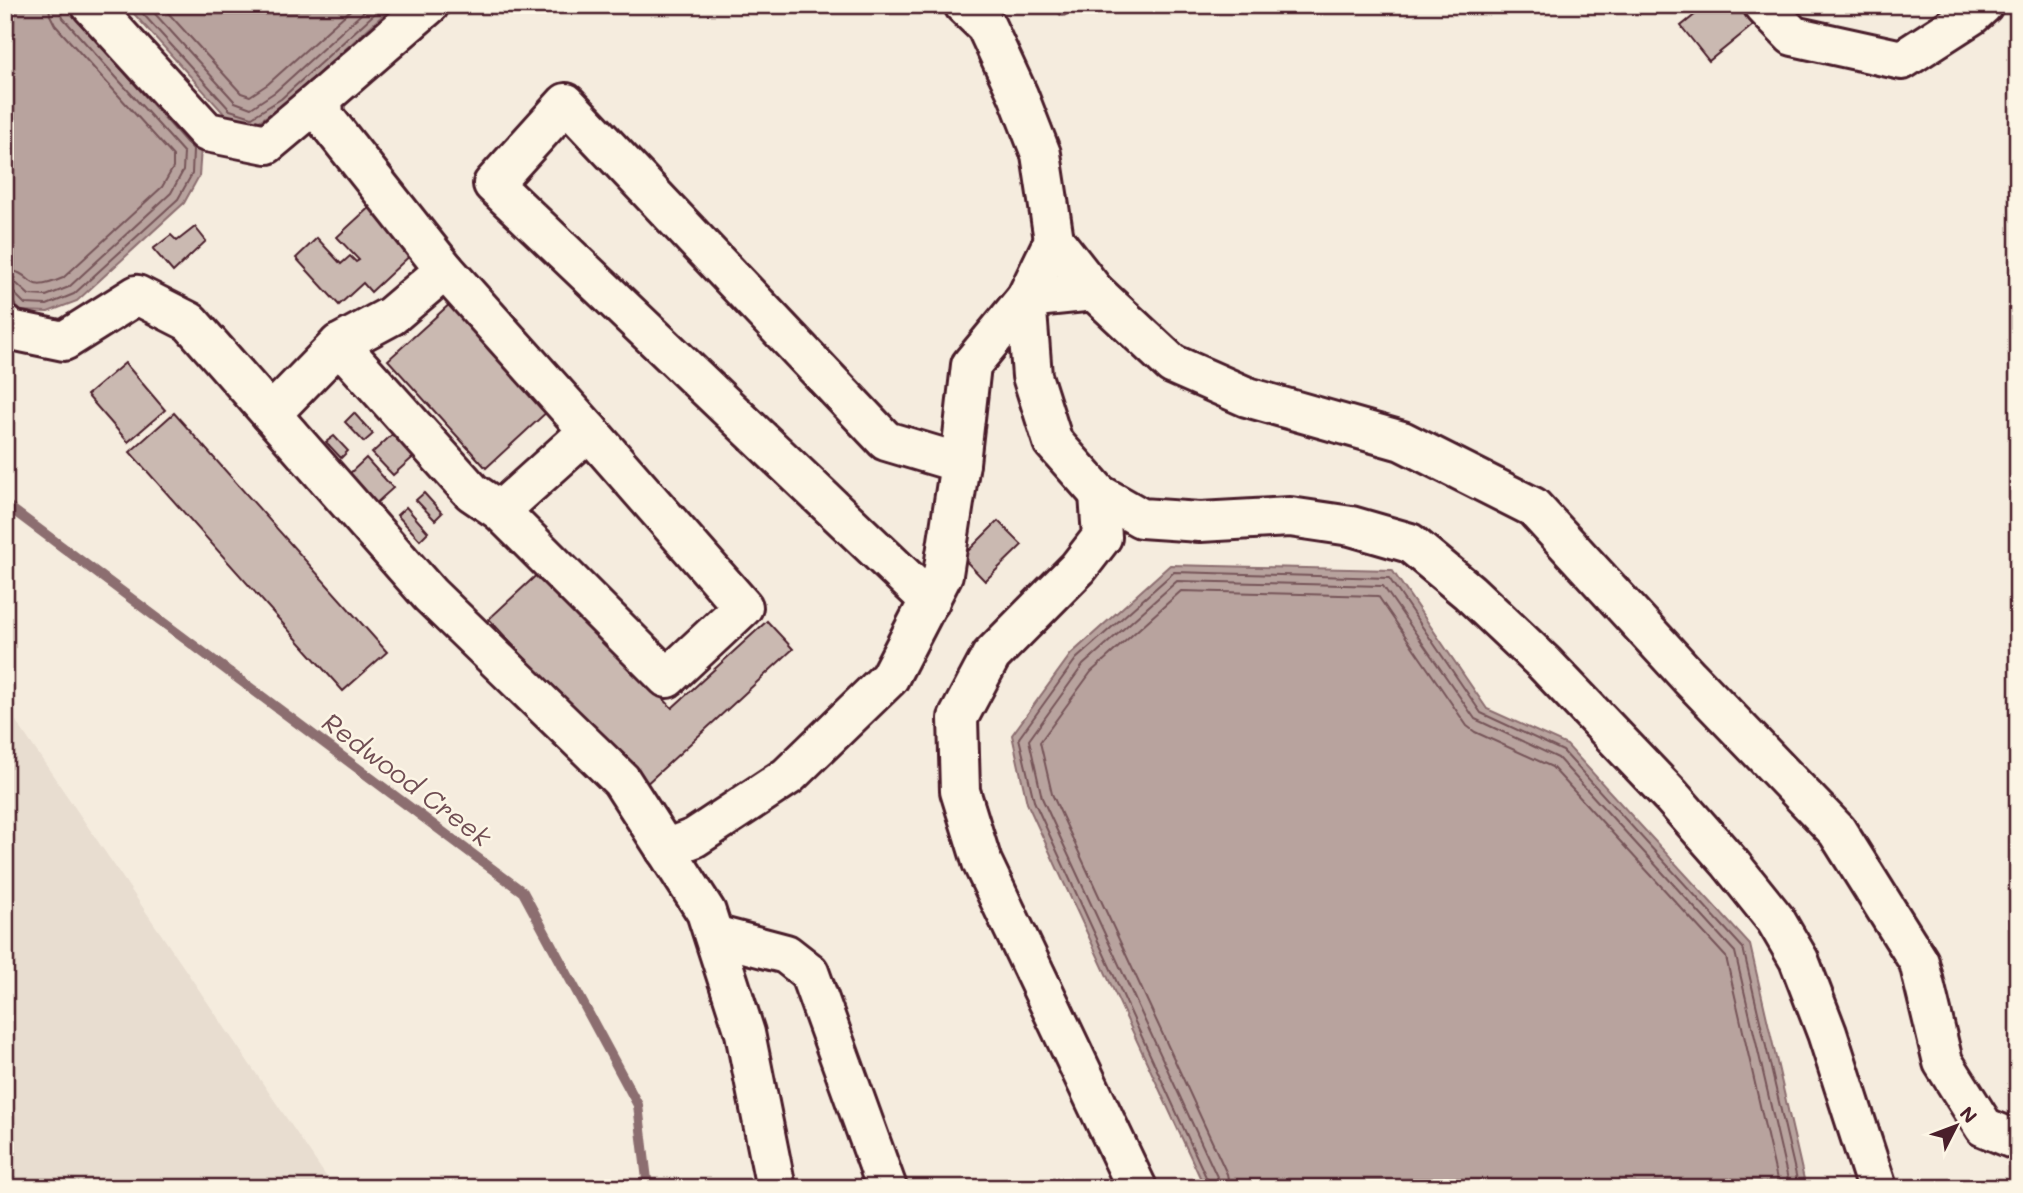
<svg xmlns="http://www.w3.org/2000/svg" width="2023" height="1193" font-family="Mali,sans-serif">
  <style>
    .built { fill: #e8ddd0 }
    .water { fill: #b8a39e; stroke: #8c6e70; stroke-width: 2 }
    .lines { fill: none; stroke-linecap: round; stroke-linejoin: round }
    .shore { stroke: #765459; stroke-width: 2 }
    .stream { stroke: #8c6e70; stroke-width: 10 }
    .building { fill: #cab9b1; stroke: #4a1f2b; stroke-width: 2 }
    .minor-casing { stroke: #4a1f2b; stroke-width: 44 }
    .minor { stroke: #fcf5e5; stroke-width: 38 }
    .labels { text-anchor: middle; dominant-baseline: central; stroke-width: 5; stroke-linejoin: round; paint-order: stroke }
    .water-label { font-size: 26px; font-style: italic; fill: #704d53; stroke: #fcf5e5 }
  </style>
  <rect width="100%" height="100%" fill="#f5ecde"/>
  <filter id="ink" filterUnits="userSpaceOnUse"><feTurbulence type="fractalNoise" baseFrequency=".0143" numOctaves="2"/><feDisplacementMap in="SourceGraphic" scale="14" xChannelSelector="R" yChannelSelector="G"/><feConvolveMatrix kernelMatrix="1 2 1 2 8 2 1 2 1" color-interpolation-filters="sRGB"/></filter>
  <g filter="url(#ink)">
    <path class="built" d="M5,705l329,483h-329z"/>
    <g class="water">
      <path d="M5,5h68l128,143 -2,28 -15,27 -107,98 -29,11 -27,-1 -16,-17z"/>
      <path d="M126,5h268l-109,99 -32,21 -26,-8z"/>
      <path d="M1170,565l222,5 95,139 80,36 183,200 56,243h-601l-178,-385 -15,-68 59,-81z"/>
    </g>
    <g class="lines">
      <g class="shore">
        <path d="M135,5l95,105 22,7 29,-18 103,-94"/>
        <path d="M147,5l88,97 16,6 24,-16 96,-87"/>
        <path d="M161,5l80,88 9,3 18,-12 88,-79"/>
        <path d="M5,270c33,2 16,26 58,8l99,-91 11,-19v-12l-118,-131 -5,-10 -1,-10"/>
        <path d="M5,281l12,3 12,11 17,1 23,-9 102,-94 12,-22 1,-18 -121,-135 -4,-13"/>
        <path d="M5,290l7,1 13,13 22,1 27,-11 104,-95 14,-25 1,-24 -93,-105"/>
        <path d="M1211,1188l-177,-387 -15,-63 57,-79 98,-87 215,6 92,135 82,38 180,197 56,240"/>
        <path d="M1219,1188l-1,-9 -176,-381 -13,-58 54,-75 94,-84 206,5 92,133 83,39 177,194 55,236"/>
        <path d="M1230,1188l-3,-14 -175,-380 -12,-52 51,-70 90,-81 197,5 89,130 8,6 77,35 174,190 53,231"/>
      </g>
      <g class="stream">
        <path d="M1057,5l6,7"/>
        <path d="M5,504l518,388 115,213 10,83"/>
      </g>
    </g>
    <g class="building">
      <path d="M1707,5h31l15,20 -44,36 -28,-35z"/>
      <path d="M374,203l42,47 -45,42 -8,-9 -24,22 -43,-47 21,-20 24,26 9,-8 6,6 3,-2 -22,-23z"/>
      <path d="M195,227l11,14 -33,31 -20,-23 18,-14 6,6z"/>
      <path d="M452,302l98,107 -64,59 -98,-108z"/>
      <path d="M125,363l40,47 -37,32 -41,-47z"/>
      <path d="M174,413l213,239 -44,39 -213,-239z"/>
      <path d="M354,413l19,21 -9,8 -19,-20z"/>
      <path d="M396,431l22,22 -25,22 -21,-22z"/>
      <path d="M334,436l14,15 -7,7 -15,-16z"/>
      <path d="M366,458l27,30 -20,18 -27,-29z"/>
      <path d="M424,493l18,20 -7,7 -19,-20z"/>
      <path d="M406,507l22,25 -8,8 -23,-25z"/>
      <path d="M998,521l24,24 -37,36 -23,-24z"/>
      <path d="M543,569l129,139 95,-87 26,28 -150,138 -154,-168z"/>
    </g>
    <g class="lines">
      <defs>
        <g id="minor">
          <path d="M91,5l116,127 60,12 56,-47"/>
          <path d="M429,5l-106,92 1,20 121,153"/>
          <path d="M1763,5l30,31 109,24 70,-45 11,-10"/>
          <path d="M1054,240l40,51 78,73 75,33 155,44 131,66 156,170 148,154 82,131 24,100 41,65 34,14"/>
          <path d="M1094,291l-68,7 6,78 21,66 46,52 42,24 59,4 90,-5 61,9 59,17 59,49 75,71 127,133 59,67 45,56 24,41 28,73 50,155"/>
          <path d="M5,325l6,5 53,11 73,-46 53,27 240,273 191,185 85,132 39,121 31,155"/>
          <path d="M339,344l52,-28 54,-46 144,161 -89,80"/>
          <path d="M271,414l68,-70 133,148 28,19 167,167 76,-71 -154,-176"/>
          <path d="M1099,494l3,43 -24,31 -87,88 -33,62 2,73 22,71 155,326"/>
          <path d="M930,601l-437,-417 73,-81 320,338 74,22"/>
          <path d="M665,849l29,-11 94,-62 101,-98 54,-104 17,-111 11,-98 55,-67 28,-58 -13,-86 -23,-59 -32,-69 -22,-21"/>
          <path d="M714,935l72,19 23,18 78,216"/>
        </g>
      </defs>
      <use href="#minor" class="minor-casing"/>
      <use href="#minor" class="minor"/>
    </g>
  </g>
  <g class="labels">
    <g class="water-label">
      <text transform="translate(407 779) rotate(37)">Redwood Creek</text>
    </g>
  </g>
  <rect width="2023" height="1193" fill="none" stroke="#fcf5e5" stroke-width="28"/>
  <rect x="14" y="14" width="1995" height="1165" fill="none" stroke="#4a1f2b" stroke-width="2.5" filter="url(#ink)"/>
  <g transform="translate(1956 1126) rotate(48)" stroke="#fcf5e5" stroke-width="5" paint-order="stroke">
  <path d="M0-5L12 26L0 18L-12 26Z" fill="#4a1f2b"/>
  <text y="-10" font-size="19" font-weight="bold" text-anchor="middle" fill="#4a1f2b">N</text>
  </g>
</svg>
